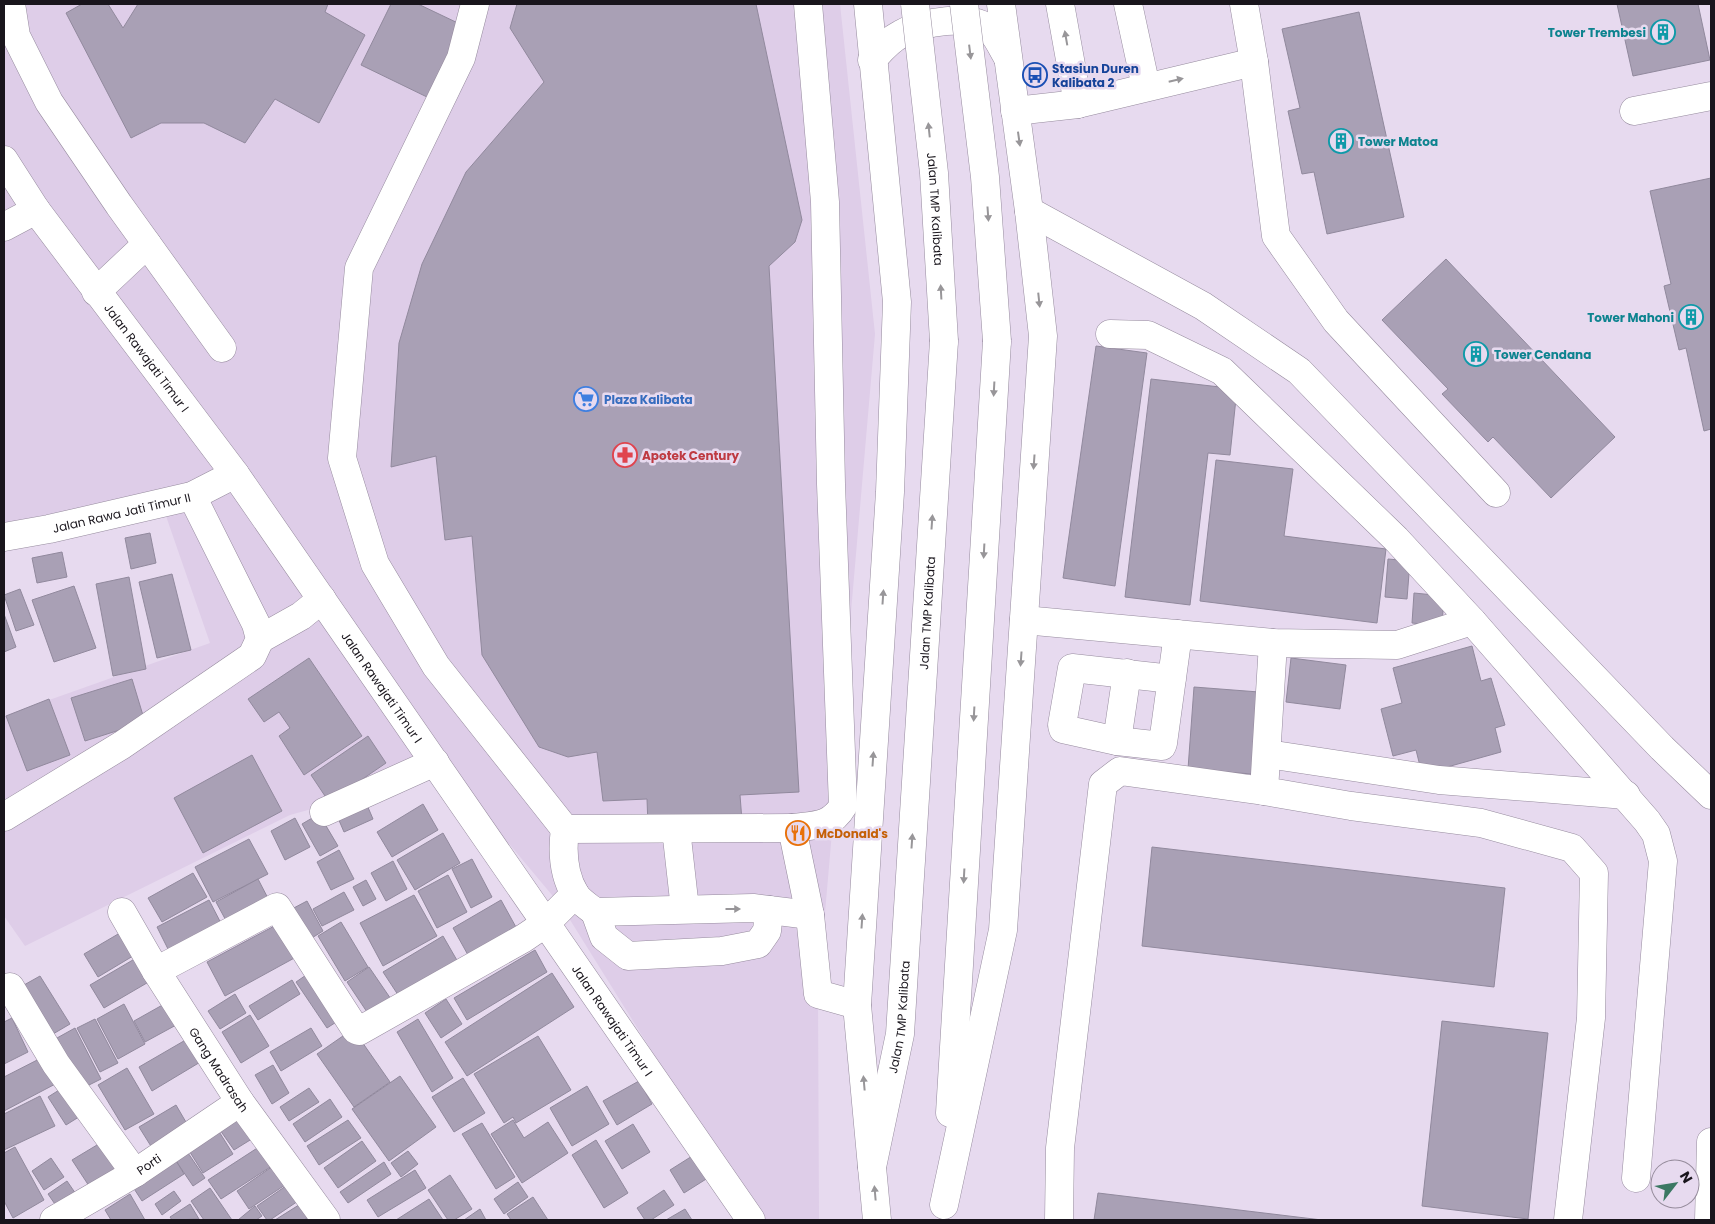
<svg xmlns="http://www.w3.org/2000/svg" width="1715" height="1224" font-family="Poppins,sans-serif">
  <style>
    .built { fill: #decde8 }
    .building { fill: #a9a0b5; stroke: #91899d }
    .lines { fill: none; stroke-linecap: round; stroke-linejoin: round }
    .minor-casing { stroke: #968b9e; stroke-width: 29 }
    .major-casing { stroke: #968b9e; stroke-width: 29 }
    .minor { stroke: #fff; stroke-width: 28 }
    .major { stroke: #fff; stroke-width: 28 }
    .major-bridge-casing { stroke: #968b9e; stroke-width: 29; stroke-linecap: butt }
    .major-bridge { stroke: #fff; stroke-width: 28 }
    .oneway { fill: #989699 }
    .labels { text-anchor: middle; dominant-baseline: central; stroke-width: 5; stroke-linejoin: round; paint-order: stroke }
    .culture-label { font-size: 12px; font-weight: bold; fill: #0d838f; stroke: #e7daef; text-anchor: end }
    .transit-label { font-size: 12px; font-weight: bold; fill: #164399; stroke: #e7daef; text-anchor: start }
    .street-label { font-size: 12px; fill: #19151c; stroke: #e7daef }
    .shop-label { font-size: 12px; font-weight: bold; fill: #366cbe; stroke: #e7daef; text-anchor: start }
    .health-label { font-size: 12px; font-weight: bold; fill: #be3a42; stroke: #e7daef; text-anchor: start }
    .food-label { font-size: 12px; font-weight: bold; fill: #c56008; stroke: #e7daef; text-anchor: start }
  </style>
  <rect width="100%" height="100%" fill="#e7daef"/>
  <path class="built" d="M4,4h836l35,330 -57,660 1,226h-62l-195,-313 -114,-136 -158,44 -265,131 -21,-30v-200l206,-73 -52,-150 -154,30z"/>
  <g class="building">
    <path d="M82,4h26l15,24 15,-24h190l-3,8 40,23 -46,88 -44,-24 -30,44 -41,-20h-43l-30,15 -65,-125z"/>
    <path d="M391,4h27l44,21 -35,72 -66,-32z"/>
    <path d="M517,4h239l46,216 -7,22 -26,24 30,526 -59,3 2,26 -94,5 -1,-27 -44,2 -6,-49 -29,5 -29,-10 -57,-92 -10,-119 -27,4 -9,-84 -45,11 8,-124 23,-79 44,-92 78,-90 -34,-54z"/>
    <path d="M1617,4h81l12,56 -77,16z"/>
    <path d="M1359,12l45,205 -77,17 -13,-62 -12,2 -14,-63 12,-3 -18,-79z"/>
    <path d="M1711,178v251l-7,2 -18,-83 -7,2 -15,-64 7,-2 -21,-93z"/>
    <path d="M1446,259l169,178 -64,61 -58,-61 -5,5 -46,-48 6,-5 -66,-69z"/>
    <path d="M1096,346l51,7 -32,233 -52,-8z"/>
    <path d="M1151,379l86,10 -7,66 -22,-2 -18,152 -65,-8z"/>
    <path d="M1216,460l77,9 -9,67 102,13 -9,74 -177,-22z"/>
    <path d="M150,533l6,30 -25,6 -6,-31z"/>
    <path d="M62,552l5,25 -30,6 -5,-25z"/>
    <path d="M1388,559l22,2 -3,38 -22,-2z"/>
    <path d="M172,574l19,76 -34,8 -18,-76z"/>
    <path d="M129,577l17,92 -33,7 -17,-92z"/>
    <path d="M74,586l22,62 -42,14 -22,-62z"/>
    <path d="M20,589l14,36 -18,6 -12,-36z"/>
    <path d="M1414,593l30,3 -2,30 -30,-3z"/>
    <path d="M4,614l12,33 -12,5z"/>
    <path d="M1472,646l9,35 10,-3 14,47 -10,3 6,24 -79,22 -6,-24 -23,6 -12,-47 21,-6 -9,-35z"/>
    <path d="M309,658l53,78 -58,39 -25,-39 11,-8 -11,-16 -15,10 -16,-23z"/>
    <path d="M1291,658l55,7 -6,44 -54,-7z"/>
    <path d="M132,679l13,43 -60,19 -14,-43z"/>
    <path d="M1194,687l65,5 -7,82 -64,-5z"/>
    <path d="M49,699l21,56 -43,16 -21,-55z"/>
    <path d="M368,736l18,27 -57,39 -18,-27z"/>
    <path d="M252,755l30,56 -79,42 -29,-55z"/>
    <path d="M364,798l9,21 -29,13 -9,-21z"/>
    <path d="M423,804l15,26 -46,27 -15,-25z"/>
    <path d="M319,814l19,32 -18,10 -18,-32z"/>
    <path d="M295,818l15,29 -25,13 -14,-29z"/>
    <path d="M443,833l17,30 -45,27 -18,-30z"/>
    <path d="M249,839l19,35 -55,28 -18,-35z"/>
    <path d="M1152,847l353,41 -11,99 -352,-41z"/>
    <path d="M339,850l15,29 -23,11 -14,-28z"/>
    <path d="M472,859l20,38 -21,11 -19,-39z"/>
    <path d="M393,861l14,28 -21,12 -15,-28z"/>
    <path d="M193,873l14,24 -45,25 -14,-24z"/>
    <path d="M448,875l19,37 -30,16 -19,-37z"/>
    <path d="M258,879l14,27 -42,22 -14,-26z"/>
    <path d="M366,880l10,19 -13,7 -10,-19z"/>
    <path d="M344,892l10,18 -32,16 -9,-17z"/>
    <path d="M414,895l23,41 -54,30 -23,-43z"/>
    <path d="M209,900l16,31 -53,26 -15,-30z"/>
    <path d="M501,900l21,38 -49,26 -20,-36z"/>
    <path d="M307,901l16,30 -16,10 -17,-31z"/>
    <path d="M341,922l27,45 -23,14 -27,-45z"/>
    <path d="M280,923l18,33 -73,40 -18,-34z"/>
    <path d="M125,930l13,23 -40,24 -14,-23z"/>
    <path d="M443,936l19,33 -58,35 -21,-32z"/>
    <path d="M535,950l12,22 -80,48 -13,-22z"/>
    <path d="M138,957l14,23 -48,28 -14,-23z"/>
    <path d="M369,967l26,38 -22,16 -26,-39z"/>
    <path d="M312,971l32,46 -17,11 -31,-46z"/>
    <path d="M552,973l22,34 -107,69 -22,-34z"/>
    <path d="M40,976l30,48 -17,10 -29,-49z"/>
    <path d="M292,980l8,14 -42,26 -9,-14z"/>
    <path d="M235,994l11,19 -26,16 -12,-18z"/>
    <path d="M446,999l16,25 -21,14 -16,-25z"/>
    <path d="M166,1003l12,21 -33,18 -11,-21z"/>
    <path d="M124,1004l21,40 -27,15 -21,-40z"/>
    <path d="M250,1015l19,31 -28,17 -19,-31z"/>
    <path d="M12,1018l16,34 -24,12v-42z"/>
    <path d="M95,1019l23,44 -18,9 -23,-44z"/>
    <path d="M418,1019l35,59 -21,14 -35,-60z"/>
    <path d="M1442,1021l106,12 -20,186 -106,-13z"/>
    <path d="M75,1028l26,51 -18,9 -26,-50z"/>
    <path d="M311,1028l11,18 -41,25 -11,-19z"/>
    <path d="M353,1029l37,53 -36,25 -37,-53z"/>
    <path d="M538,1036l33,54 -55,33 -3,-6 -9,6 -30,-49z"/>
    <path d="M189,1038l13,23 -50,30 -13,-24z"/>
    <path d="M47,1055l14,26 -57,30v-34z"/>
    <path d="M273,1065l16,28 -17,11 -17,-29z"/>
    <path d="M127,1068l27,46 -29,16 -27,-45z"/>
    <path d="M400,1076l36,51 -47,34 -37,-52z"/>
    <path d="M463,1078l22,35 -31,19 -22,-35z"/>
    <path d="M639,1081l13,23 -35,21 -14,-24z"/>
    <path d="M587,1086l22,38 -37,22 -22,-38z"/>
    <path d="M64,1087l18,28 -16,10 -18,-28z"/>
    <path d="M309,1088l10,14 -30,19 -9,-14z"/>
    <path d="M40,1096l15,30 -51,24v-36z"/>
    <path d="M330,1099l12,18 -37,25 -12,-18z"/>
    <path d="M176,1105l14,24 -36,22 -15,-24z"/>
    <path d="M241,1116l14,21 -21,13 -14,-20z"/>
    <path d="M348,1120l13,18 -42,27 -12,-19z"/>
    <path d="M513,1120l11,18 24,-16 20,31 -46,30 -31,-49z"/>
    <path d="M482,1123l33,54 -19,12 -34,-55z"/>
    <path d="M633,1124l17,28 -28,17 -17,-28z"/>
    <path d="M218,1130l15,24 -30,19 -15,-24z"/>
    <path d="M107,1139l18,30 -34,20 -19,-29z"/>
    <path d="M596,1140l32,53 -24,15 -32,-53z"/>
    <path d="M362,1141l14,20 -38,27 -14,-20z"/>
    <path d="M265,1143l13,19 -57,37 -13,-19z"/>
    <path d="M15,1147l29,53 -31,18 -9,-17v-48z"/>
    <path d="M186,1150l19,28 -12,8 -19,-28z"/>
    <path d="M408,1151l10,13 -17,13 -10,-14z"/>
    <path d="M697,1153l14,23 -27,17 -14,-23z"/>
    <path d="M172,1154l12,20 -42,27 -13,-20z"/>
    <path d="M51,1158l13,19 -20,13 -12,-19z"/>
    <path d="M384,1162l7,12 -43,29 -8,-11z"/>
    <path d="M276,1164l12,19 -39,26 -12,-18z"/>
    <path d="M415,1170l11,18 -48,29 -11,-17z"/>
    <path d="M450,1175l22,34 -18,11h-6l-20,-30z"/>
    <path d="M67,1181l11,16 -19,13 -11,-16z"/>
    <path d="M293,1181l11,16 -34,23h-3l-10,-14z"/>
    <path d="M518,1182l10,15 -24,17 -10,-15z"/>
    <path d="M210,1188l22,32h-28l-13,-19z"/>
    <path d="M664,1190l10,15 -23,15h-6l-8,-12z"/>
    <path d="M174,1191l7,10 -19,14 -7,-11z"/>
    <path d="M1098,1193l224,27h-228z"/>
    <path d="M130,1194l15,26h-34l-6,-10z"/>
    <path d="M533,1197l15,23h-37l-4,-6z"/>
    <path d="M429,1199l14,21h-47z"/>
    <path d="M302,1203l8,13 -6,4h-29z"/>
    <path d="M190,1204l9,15 -27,1 -2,-3z"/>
    <path d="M255,1206l7,10 -6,4h-18z"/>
    <path d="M480,1209l6,11h-22z"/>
    <path d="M685,1209l7,11h-26z"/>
  </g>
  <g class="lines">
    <defs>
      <g id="minor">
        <path d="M11,4l5,32 33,66 70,103 103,143"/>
        <path d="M475,4l-14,54 -102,210 -17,190 33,106 61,102 129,163 227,-1c22,-3 39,-1 51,-22l-12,-322 -6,-282 -17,-198"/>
        <path d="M1060,4l18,100"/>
        <path d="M1128,4l18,83"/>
        <path d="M1244,4l10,58 22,174 60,85 160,172"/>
        <path d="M1015,111l63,-7 176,-42"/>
        <path d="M1634,111l77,-15"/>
        <path id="s1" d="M4,160l32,50 199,264 516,746"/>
        <path d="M1029,211l174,95 96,65 363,377 49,47"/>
        <path d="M4,227l32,-17"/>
        <path d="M96,292l51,-48"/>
        <path id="s2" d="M4,537l45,-8 143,-33 43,-22"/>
        <path d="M1024,620l249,23 124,2 75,-24 -76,-82 -174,-168 -74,-36 -38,-1"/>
        <path d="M1472,621l175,200 9,13 7,27 -27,317"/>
        <path d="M260,639l41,-23 21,-17"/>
        <path d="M1273,643l-9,148 87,15 130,17 91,25 22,25 -3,145 -23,202"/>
        <path d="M1172,679l-100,-11 -10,57 1,4 54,12 45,5 1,-3 15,-109"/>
        <path d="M1117,741l10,-68"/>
        <path d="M1268,754l171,26 187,15"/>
        <path d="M324,812l111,-50"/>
        <path d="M4,817l118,-72 130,-89 8,-17 -4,-15 -64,-128"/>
        <path d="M792,828l18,87 8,79 39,11"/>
        <path d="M565,829c-3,22 -2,45 10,65 4,7 14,13 20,18l158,-4 57,7"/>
        <path d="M676,829l9,80"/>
        <path id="s3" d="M122,912l34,59 84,131 86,118"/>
        <path d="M595,912l9,25 24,19 94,-5 36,-7 9,-13 2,-21"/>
        <path d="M156,971l121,-64 79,123 3,1 165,-93 22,-15 29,-29"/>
        <path d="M10,987l46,77 79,109"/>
        <path id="s4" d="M54,1220l81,-47 105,-71"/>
        <path d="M1059,1220l1,-72 43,-364 17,-13 144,20"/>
        <path d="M1709,1220l2,-78"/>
      </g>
      <g id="major">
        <path d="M868,4l29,298 -7,190 -33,513 15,162"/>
        <path d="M872,60c9,-10 17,-20 29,-26 20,-12 70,-21 89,-4 7,6 12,18 17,26"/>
        <path d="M950,1113l47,-772"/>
        <path d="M944,1205l59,-275 40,-594 -14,-125 -28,-207"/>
        <path id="s5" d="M877,1220l-5,-53 28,-133 44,-693"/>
      </g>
    </defs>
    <use href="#minor" class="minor-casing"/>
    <use href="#major" class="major-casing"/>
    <use href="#minor" class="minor"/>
    <use href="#major" class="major"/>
    <defs>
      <g id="major-bridge">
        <path id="s6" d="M915,4l19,169 10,168"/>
        <path d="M964,4l21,173 12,164"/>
      </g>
    </defs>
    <use href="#major-bridge" class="major-bridge-casing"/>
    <use href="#major-bridge" class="major-bridge"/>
  </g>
  <defs><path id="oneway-solid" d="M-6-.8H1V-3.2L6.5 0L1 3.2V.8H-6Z" transform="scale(1.25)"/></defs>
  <g class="oneway">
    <use href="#oneway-solid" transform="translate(1066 38) rotate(-100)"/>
    <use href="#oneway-solid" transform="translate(970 52) rotate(83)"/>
    <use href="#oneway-solid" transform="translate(1176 80) rotate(-13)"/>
    <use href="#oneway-solid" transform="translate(929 130) rotate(-96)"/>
    <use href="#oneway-solid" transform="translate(1019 139) rotate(82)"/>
    <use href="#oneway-solid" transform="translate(988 214) rotate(86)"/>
    <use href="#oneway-solid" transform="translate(941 292) rotate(-93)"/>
    <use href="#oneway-solid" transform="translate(1039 300) rotate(84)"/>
    <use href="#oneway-solid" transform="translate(994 389) rotate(93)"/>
    <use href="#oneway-solid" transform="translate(1034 462) rotate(94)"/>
    <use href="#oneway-solid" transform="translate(932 522) rotate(-86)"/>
    <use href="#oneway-solid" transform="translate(984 551) rotate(93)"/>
    <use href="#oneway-solid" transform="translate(883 597) rotate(-86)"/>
    <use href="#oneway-solid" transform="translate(1021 659) rotate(94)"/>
    <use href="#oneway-solid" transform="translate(974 714) rotate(93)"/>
    <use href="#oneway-solid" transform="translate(873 759) rotate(-86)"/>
    <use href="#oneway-solid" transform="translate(912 841) rotate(-86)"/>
    <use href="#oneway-solid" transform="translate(964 876) rotate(93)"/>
    <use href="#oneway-solid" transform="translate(733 909)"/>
    <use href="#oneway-solid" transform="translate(862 921) rotate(-86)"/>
    <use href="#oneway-solid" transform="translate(864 1083) rotate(-95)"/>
    <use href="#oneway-solid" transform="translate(875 1193) rotate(-95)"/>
  </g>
  <defs>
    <symbol id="building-ring" viewBox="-11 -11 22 22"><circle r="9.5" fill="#e7daef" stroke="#0f9aa8" stroke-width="1.5"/><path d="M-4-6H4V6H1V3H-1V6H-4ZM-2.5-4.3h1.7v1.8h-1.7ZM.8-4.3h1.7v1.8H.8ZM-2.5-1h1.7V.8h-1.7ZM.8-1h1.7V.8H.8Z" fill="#0f9aa8"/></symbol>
    <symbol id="bus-ring" viewBox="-11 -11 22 22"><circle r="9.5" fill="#e7daef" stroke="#1a4fb4" stroke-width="1.5"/><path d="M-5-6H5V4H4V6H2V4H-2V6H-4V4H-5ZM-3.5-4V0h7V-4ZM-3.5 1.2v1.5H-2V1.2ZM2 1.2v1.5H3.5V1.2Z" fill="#1a4fb4"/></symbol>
    <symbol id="supermarket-ring" viewBox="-11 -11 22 22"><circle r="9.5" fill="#e7daef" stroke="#3f7fe0" stroke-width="1.5"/><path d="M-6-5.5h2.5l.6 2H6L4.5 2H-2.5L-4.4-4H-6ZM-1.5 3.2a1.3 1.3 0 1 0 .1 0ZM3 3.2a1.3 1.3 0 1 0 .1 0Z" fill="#3f7fe0"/></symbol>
    <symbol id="pharmacy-ring" viewBox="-11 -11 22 22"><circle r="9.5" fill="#e7daef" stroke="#e0444e" stroke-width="1.5"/><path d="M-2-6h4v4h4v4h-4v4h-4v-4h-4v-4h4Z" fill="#e0444e"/></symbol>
    <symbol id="restaurant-ring" viewBox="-11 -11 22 22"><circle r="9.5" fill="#e7daef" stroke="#e8710a" stroke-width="1.5"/><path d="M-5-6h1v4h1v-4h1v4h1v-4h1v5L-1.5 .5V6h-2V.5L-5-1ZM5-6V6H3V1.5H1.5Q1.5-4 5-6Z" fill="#e8710a"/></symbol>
  </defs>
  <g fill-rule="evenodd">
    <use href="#building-ring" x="1649" y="18" width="28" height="28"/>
    <use href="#bus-ring" x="1021" y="61" width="28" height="28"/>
    <use href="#building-ring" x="1327" y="127" width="28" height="28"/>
    <use href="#building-ring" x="1677" y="303" width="28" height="28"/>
    <use href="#building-ring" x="1462" y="340" width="28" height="28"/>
    <use href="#supermarket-ring" x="572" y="385" width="28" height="28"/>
    <use href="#pharmacy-ring" x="611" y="441" width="28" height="28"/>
    <use href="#restaurant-ring" x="784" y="819" width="28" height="28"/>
  </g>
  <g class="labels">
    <g class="culture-label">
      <text x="1646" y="32">Tower Trembesi</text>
      <text x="1358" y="141" text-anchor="start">Tower Matoa</text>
      <text x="1674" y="317">Tower Mahoni</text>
      <text x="1494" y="354" text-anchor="start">Tower Cendana</text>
    </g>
    <g class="transit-label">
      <text x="1052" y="68">Stasiun Duren<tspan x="1052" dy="14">Kalibata 2</tspan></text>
    </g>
    <g class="street-label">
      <text stroke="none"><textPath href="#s6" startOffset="206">Jalan TMP Kalibata</textPath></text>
      <text stroke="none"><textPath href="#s1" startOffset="244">Jalan Rawajati Timur I</textPath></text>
      <text stroke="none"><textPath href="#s2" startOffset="120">Jalan Rawa Jati Timur II</textPath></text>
      <text stroke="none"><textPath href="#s5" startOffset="611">Jalan TMP Kalibata</textPath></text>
      <text stroke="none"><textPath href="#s1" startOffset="649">Jalan Rawajati Timur I</textPath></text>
      <text stroke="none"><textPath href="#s5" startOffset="206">Jalan TMP Kalibata</textPath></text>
      <text stroke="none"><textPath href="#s1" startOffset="1054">Jalan Rawajati Timur I</textPath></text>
      <text stroke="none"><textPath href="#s3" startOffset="185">Gang Madrasah</textPath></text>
      <text stroke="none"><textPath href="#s4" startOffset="110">Porti</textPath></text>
    </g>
    <g class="shop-label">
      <text x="604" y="399">Plaza Kalibata</text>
    </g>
    <g class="health-label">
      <text x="642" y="455">Apotek Century</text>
    </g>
    <g class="food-label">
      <text x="816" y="833">McDonald's</text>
    </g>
  </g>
  <rect width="1715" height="1224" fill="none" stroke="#19151c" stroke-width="10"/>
  <g transform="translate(1675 1184) rotate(59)"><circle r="24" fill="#e7daef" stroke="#958b9b"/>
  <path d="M0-4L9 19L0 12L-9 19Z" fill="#3b7863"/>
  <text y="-8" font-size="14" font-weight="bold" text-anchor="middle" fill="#19151c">N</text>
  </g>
</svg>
